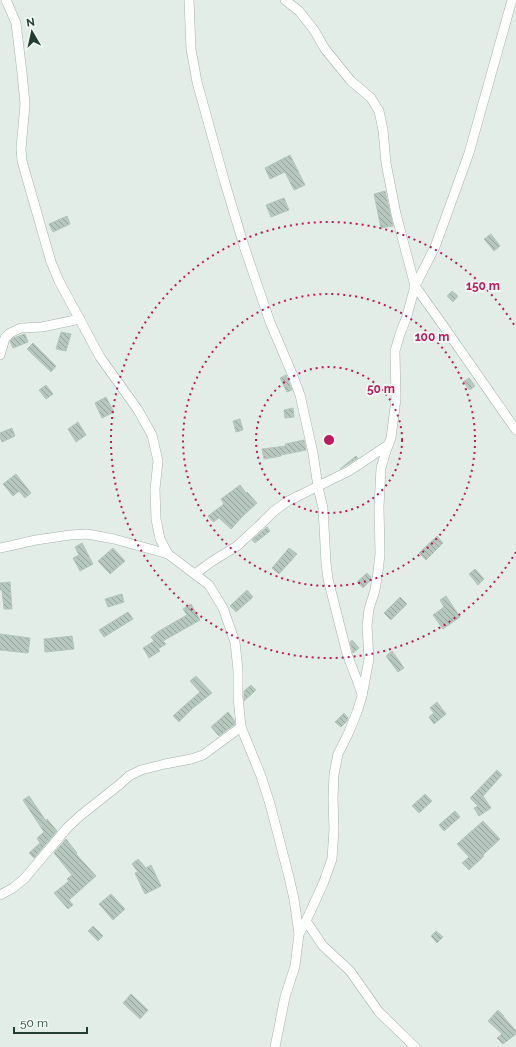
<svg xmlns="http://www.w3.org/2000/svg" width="516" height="1047" font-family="Raleway,sans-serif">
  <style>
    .building { fill: url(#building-back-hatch); stroke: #b3c7bc }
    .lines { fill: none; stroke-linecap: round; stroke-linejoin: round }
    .street-casing { stroke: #a3b5ac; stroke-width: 10 }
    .street { stroke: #fff; stroke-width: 9 }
    .ring { fill: none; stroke: #c2185b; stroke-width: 2; stroke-dasharray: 2 4 }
    .centre { fill: #c2185b; stroke: #f2f9f4; stroke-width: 2 }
    .ring-label { font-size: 12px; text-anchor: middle; font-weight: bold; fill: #c2185b; stroke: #f2f9f4; stroke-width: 3.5; stroke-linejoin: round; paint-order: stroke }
  </style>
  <defs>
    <pattern id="building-back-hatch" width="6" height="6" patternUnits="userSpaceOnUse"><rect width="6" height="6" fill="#b6c7be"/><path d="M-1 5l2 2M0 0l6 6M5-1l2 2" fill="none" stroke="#94a39b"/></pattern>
  </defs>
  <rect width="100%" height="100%" fill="#e1ede6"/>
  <g class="building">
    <path d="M290,155l15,30 -11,5 -9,-18 -15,7 -5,-11z"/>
    <path d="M385,191l8,35 -12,2 -7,-34z"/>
    <path d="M284,198l5,12 -18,7 -5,-12z"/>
    <path d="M67,216l3,8 -17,8 -4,-8z"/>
    <path d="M491,234l9,12 -6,5 -10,-12z"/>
    <path d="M452,291l6,5 -5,6 -6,-6z"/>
    <path d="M61,332l10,2 -5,17 -10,-2z"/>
    <path d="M25,334l3,8 -15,6 -3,-7 3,-3z"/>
    <path d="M33,343l23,23 -5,6 -24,-23z"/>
    <path d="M286,375l6,15 -5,2 -7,-14z"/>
    <path d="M469,378l6,8 -5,4 -7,-8z"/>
    <path d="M46,385l7,9 -7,5 -7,-9z"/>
    <path d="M106,397l8,15 -12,6 -7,-15z"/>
    <path d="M293,408l1,9 -9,1 -1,-8z"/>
    <path d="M240,419l3,11 -7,2 -3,-11z"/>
    <path d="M78,422l8,13 -10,7 -8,-13z"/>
    <path d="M12,428l3,8 -13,6 -2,-5v-4z"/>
    <path d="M304,440l2,10 -25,5v1l-17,3 -2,-10 24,-3 -1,-2z"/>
    <path d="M356,456l2,2 -18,11z"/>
    <path d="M16,474l15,19 -6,5 -6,-7 -6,5 -10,-12z"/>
    <path d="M240,485l6,8 1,-1 10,11 -14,13 -12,13 -12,-11 -6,4 -5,-6 16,-12 -3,-5z"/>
    <path d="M267,527l3,4 -15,12 -3,-3z"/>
    <path d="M437,536l6,7 -17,17 -7,-7z"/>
    <path d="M82,543l11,21 -13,7 -7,-13 6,-3 -4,-8z"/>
    <path d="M113,548l12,13 -15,13 -12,-13z"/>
    <path d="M289,548l8,6 -18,20 -7,-6z"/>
    <path d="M475,569l9,10 -6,6 -9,-11z"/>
    <path d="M367,573l4,4 -1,4 -7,7 -6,-6z"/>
    <path d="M10,582l2,27h-8l-2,-19h-2v-7z"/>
    <path d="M247,590l6,7 -17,15 -6,-6z"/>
    <path d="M122,594l2,8 -16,5 -3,-8z"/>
    <path d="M446,596l14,21 -17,12 -10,-14 11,-8 -4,-7z"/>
    <path d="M400,597l7,7 -16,16 -7,-7z"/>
    <path d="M191,604l9,16 -37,21 3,3 -8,5 2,2 -11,7 -6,-10 11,-7 -3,-4 8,-6 28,-16 -4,-6z"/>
    <path d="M128,612l5,7 -29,18 -5,-7z"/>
    <path d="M0,634l30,4 -2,15 -28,-3z"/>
    <path d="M72,636l2,13 -29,3 -1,-13z"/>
    <path d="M352,640l7,8 -6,5 -3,-11z"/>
    <path d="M392,651l12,17 -6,4 -12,-16z"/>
    <path d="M196,676l16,17 -19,15 -14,14 -6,-6 11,-10 16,-14 -10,-11z"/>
    <path d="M251,685l5,5 -12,11v-10z"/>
    <path d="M437,702l9,12 -12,10 -5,-7 5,-4 -4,-5z"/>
    <path d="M228,712l6,8 1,4 -16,12 -8,-9z"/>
    <path d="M344,713l4,5 -1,3 -6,6 -6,-5z"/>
    <path d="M497,770l5,5 -19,21 8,12 -12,8 -5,-8 4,-2 -8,-8z"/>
    <path d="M425,794l7,7 -13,12 -7,-7z"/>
    <path d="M29,796l17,25 1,-2 10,12 -23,27 -5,-5 11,-10 -3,-5 7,-6 -21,-32z"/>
    <path d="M455,811l5,6 -16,14 -5,-6z"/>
    <path d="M483,821l17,18 -17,16 1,1 -15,14 -7,-7 7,-6 -12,-13z"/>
    <path d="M66,839l11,14 -1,1 20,22 -27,24 4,5 -5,4 -14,-16 15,-12 -2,-2 5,-4 -18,-22z"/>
    <path d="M138,859l8,9 5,-3 10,21 -16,8 -10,-21 3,-1 -6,-8z"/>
    <path d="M111,894l14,15 -12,11 -14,-16z"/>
    <path d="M93,926l10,10 -5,5 -10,-10z"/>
    <path d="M436,931l7,6 -6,6 -6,-7z"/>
    <path d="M131,994l17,16 -8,9 -17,-16z"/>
    <path d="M498,1010l6,6h-1l13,15v3l-13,10 -6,-6 5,-4 -14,-13z"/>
  </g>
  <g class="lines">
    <defs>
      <g id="street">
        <path d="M6,0l10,23 6,50 3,31 -4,45 1,12 29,101 8,19 41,76 38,53 14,25 6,26 -3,28 1,30 4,20 8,15 41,31 14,23 12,34 3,28v27l3,30 20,49 9,28 19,73 5,22 5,35 -4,32 -10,31 -10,50"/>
        <path d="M189,0l2,49 6,33 28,101 19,63 14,41 12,35 23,54 7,19 13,58 5,34 5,21 3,55 2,16 19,75 10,26 5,14"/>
        <path d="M285,0l14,11 15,19 11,19 26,32 20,17 8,13 4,19 3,33 10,51 19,72 -8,30 -7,18 -5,17 1,48 -5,39 -5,13 -5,17 -2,38 1,48 -2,18 -3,18 -6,19 -2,17 2,33 -7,37 -5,16 -8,20 -11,22 -4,20 -1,24 1,31 -2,30 -9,25 -17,37 -7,13"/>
        <path d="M512,0l-43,153 -34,94 -20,39 25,35 76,109"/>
        <path d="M0,355l5,-17 5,-5 11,-5 21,-1 38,-8"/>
        <path d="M0,548l36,-8 34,-5 17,-1 27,5 54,15"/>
        <path d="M195,574l16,-12 26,-16 26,-24 11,-11 14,-10 61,-30 39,-26"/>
        <path d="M0,895l13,-7 11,-9 44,-52 13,-12 38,-30 10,-9 12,-6 24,-6 26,-5 12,-4 38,-28"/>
        <path d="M306,921l17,25 27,25 29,41 36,35"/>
      </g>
    </defs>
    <use href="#street" class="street-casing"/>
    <use href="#street" class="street"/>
  </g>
  <g class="ring">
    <circle cx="329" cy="440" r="73"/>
    <circle cx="329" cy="440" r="146"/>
    <path d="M516 552A218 218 0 1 1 516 328"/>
  </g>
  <circle cx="329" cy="440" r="6" class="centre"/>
  <g class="ring-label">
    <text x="483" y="290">150 m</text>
    <text x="432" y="341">100 m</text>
    <text x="381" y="393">50 m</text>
  </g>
  <g transform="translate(32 32) rotate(351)" stroke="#f2f9f4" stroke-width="3" paint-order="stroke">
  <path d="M0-3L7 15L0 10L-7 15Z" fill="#203e32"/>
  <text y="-6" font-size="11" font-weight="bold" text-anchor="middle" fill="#203e32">N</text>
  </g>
  <path d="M14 1027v6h73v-6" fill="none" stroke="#203e32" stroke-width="2"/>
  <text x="20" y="1027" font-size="12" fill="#203e32" stroke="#f2f9f4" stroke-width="3" paint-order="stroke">50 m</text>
</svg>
